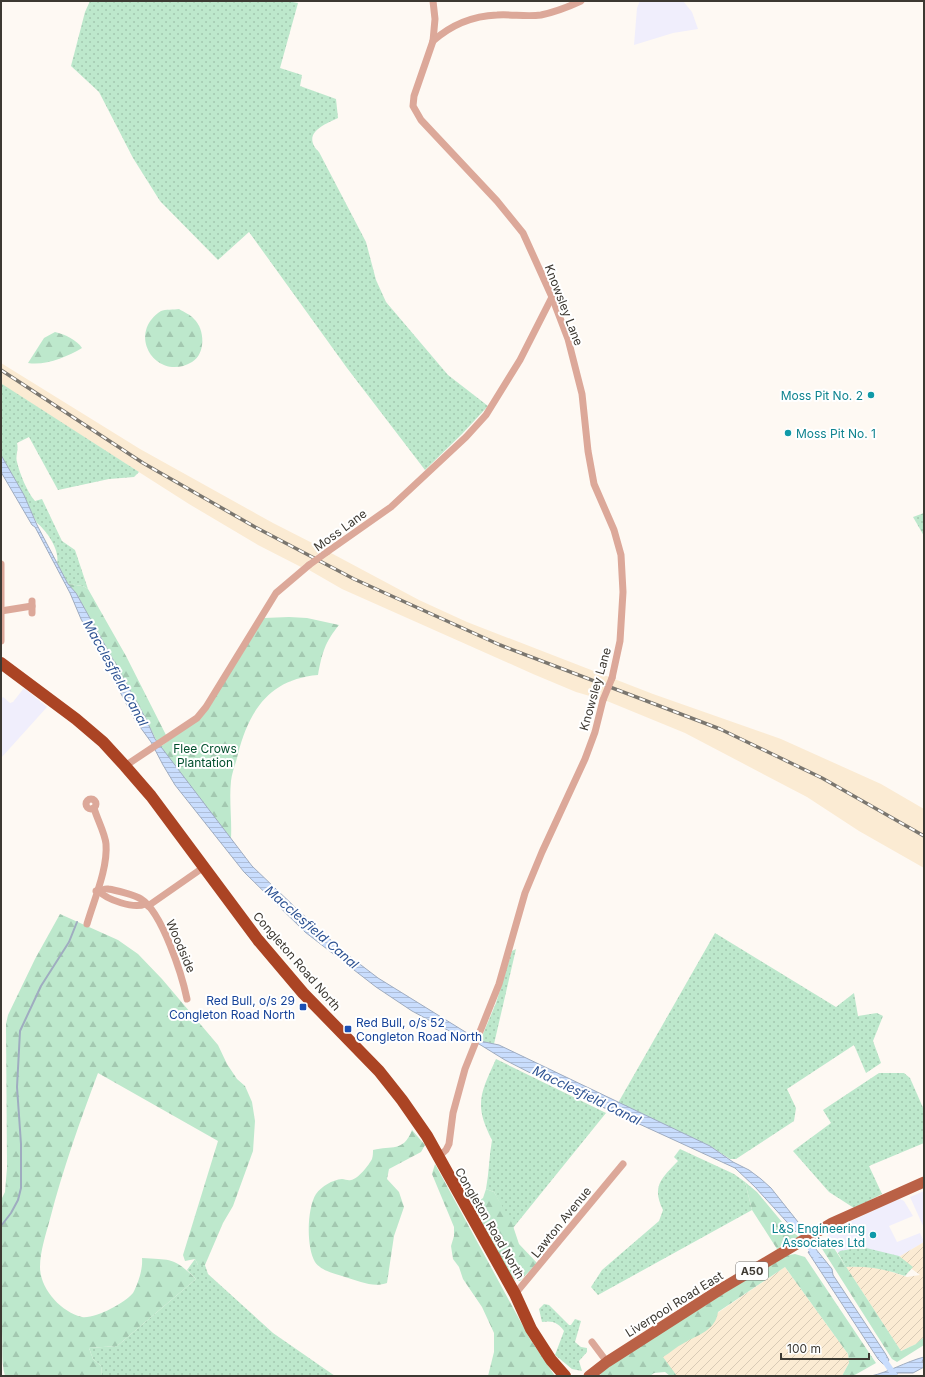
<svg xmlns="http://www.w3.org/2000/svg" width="925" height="1377" font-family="Inter,sans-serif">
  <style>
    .commercial { fill: #f0eefc }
    .industrial { fill: url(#industrial-furrows) }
    .built { fill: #fbebd3 }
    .green { fill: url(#green-dots) }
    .forest { fill: url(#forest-firs) }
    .water { fill: url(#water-rules); stroke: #9facc0 }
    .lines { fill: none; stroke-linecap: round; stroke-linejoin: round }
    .stream { stroke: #9facc0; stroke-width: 2 }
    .canal { stroke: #c9ddfd; stroke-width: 6 }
    .street { stroke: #dca899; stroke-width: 7 }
    .primary { stroke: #ba6146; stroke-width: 11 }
    .highway { stroke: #ab4424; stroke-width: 12 }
    .rail-casing { stroke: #7a766f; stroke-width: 3.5 }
    .rail { stroke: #fff; stroke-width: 2; stroke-dasharray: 6; stroke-linecap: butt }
    .street-bridge { stroke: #dca899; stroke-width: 7 }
    .culture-dot { fill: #0f9aa8; stroke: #fff; stroke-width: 1.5 }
    .transit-dot { fill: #1a4fb4; stroke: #fff; stroke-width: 1.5 }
    .labels { text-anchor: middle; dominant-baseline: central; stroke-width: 4; stroke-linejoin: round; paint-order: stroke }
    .shield { fill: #fff; stroke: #777470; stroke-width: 1 }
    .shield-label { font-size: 11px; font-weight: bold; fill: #3d3932 }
    .street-label { font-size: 12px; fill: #3d3932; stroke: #fff }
    .culture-label { font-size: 12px; fill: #0d838f; stroke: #fff; text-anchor: end }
    .park-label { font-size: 12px; fill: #004f2c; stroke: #fff }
    .transit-label { font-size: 12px; fill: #164399; stroke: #fff; text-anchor: end }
    .water-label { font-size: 13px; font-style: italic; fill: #2e5393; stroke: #fff }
  </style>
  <defs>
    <pattern id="industrial-furrows" width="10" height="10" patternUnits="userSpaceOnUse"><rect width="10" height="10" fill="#fbebd3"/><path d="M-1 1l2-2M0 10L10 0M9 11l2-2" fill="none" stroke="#d8cab6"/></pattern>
    <pattern id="green-dots" width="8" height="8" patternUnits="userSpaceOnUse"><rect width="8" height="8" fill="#bde8cc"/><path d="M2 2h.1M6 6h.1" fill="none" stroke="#a3c8b0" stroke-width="1.8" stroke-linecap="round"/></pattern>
    <pattern id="forest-firs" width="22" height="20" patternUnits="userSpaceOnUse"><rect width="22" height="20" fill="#bde8cc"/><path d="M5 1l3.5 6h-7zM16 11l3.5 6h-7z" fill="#a3c8b0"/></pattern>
    <pattern id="water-rules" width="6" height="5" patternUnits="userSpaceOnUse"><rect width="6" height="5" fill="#c9ddfd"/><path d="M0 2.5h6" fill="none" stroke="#aebed9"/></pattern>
  </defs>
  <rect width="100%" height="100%" fill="#fef9f3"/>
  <g class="commercial">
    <path d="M640,1h43l9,11 6,17 -25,4 -39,12 3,-37z"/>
    <path d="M24,688l23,19 -46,51v-59l2,-2 7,6 3,-1z"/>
    <path d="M924,1191v37l-14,-31z"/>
    <path d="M900,1199l4,2 9,15 -24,10 8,16 23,-9 4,9 -27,16 -50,-7 -9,2 -12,-20 68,-32z"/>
  </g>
  <g class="industrial">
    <path d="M924,1242v95l-8,7 -15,7 -55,-84 19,-1 21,4 21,7 13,-2 -23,-17z"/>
    <path d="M785,1267l63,87 1,9 -7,13h-165l-15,-18 1,-8z"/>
  </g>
  <g class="built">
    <path d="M1,363l139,86 133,74 51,26 -23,18 -43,-22 -69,-41 -188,-120z"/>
    <path d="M331,553l88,47 48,22 186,72 128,45 100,45 43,25v59l-65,-37 -52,-34 -122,-64 -78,-32 -31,-9 -43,-18 -191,-85 -33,-19 4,-5z"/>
  </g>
  <g class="green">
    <path d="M90,1h197l11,2 -18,65 22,7 -2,11 36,13 2,19c-15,7 -37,16 -19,34l47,90 10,38 10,22 62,73 40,31 -26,28 -37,36 -78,-102 -98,-136 -31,28 -58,-59 -27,-43 -34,-66 -28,-26 14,-54z"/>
    <path d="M2,384l137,88 -5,5 -25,2 -51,11 -29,-53 -12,6c2,7 -2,13 0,19 3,12 10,30 18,39l7,-2 20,42 13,9 13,39 -5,-3 -15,-2 -11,-21c3,-13 -10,-32 -20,-40l-36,-68z"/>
    <path d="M924,513v23l-11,-19z"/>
    <path d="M715,933l121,74 18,-14 4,23 19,-3 6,3 -10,25 8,22 -15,10 -12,-28 -67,44 9,19 -2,13 -58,38h-6l-20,-13 -92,-43z"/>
    <path d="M516,949l-22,95 -14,-3 16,-38 16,-52z"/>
    <path d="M496,1059l110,54 -93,115 -19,-36 -8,-3c3,-16 3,-32 6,-49 -18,-35 -12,-46 4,-81z"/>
    <path d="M879,1073h25l6,5 14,32v33l-55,23 13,28 -28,14 -25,-16 -36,-41 38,-28 -8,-13z"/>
    <path d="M680,1149l54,25 11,8 7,28 -154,85 -7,-8 11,-17 57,-49 4,-11c-12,-24 -1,-32 15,-49l-4,-4z"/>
    <path d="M862,1247l37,9 14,11 -8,9c-20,-7 -37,-10 -59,-9l-8,-14 2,-2z"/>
    <path d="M195,1259l3,6h7l3,9 65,59 62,43h-233l-1,-10 -8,-7 -4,-11 28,-2 79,-67 -9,-9z"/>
    <path d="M544,1304l5,1 20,20h2l4,-6 6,2 -6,21 6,5 6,1v4l-8,9 3,10 -10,-2 -17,-14 9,-24c-5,-8 -12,-11 -22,-9l-3,-13z"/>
  </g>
  <g class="forest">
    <path d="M179,309c5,3 12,6 15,10 11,10 12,35 -2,43 -35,21 -67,-28 -31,-51 4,-2 13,-1 18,-2z"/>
    <path d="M55,332c9,2 22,8 27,16 -15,9 -37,18 -54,15l16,-25z"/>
    <path d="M68,584l15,2 5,3 38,67 40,79 -9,7 -11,-23 -70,-126z"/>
    <path d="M289,617l18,1 32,7c-14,17 -17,28 -21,50 -48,4 -69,35 -80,79 -2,9 -6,18 -7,27 -2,19 1,39 0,58l-71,-92 36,-26 68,-103z"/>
    <path d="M60,914l58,26 20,14 24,25 56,66 9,19 10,15 8,7 7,16 3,19 -2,30 -20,55 -10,17 -18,42h-7l-3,-6 -10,2 -2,-6 35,-114 -120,-68c-18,48 -35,96 -48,146 -4,15 -10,32 -10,48 0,22 21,45 42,50 13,2 43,-14 51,-24 5,-9 10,-24 9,-35 30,2 31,-1 54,21l-79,67 -28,2 4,11 8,7 1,10h-97c-5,-17 -1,-36 -4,-54v-122l4,-8 2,-24 -1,-144 2,-9 27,-56z"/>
    <path d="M412,1130l13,15 -4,7 -32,17 -2,10 12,13 5,15 -10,29 -7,47c-14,5 -28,-2 -42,-6 -9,-3 -24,-6 -30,-15 -9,-15 -8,-54 1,-68 6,-8 16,-14 26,-15 3,0 6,2 9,1 7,-1 18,-15 21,-21 1,-3 1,-7 1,-9 19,-5 30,3 39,-20z"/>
    <path d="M435,1164l95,175 25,37h-67l6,-24v-19l-12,-26 -19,-28 -4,-12 -6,-8 -2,-13 3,-10v-9l-22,-53z"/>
    <path d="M745,1182l12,10 30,36 12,9 -22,12 -25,-39z"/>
    <path d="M486,1189l8,3 18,31 7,21 18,19 -17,18h-4l-7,-7 -36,-69 10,-7z"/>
    <path d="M828,1239l73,112 15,-7 8,-7v8l-27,17 -5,-3 -73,-115z"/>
    <path d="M795,1254l10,3 71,106 -23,13h-11l7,-13 -1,-9 -63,-87 -67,45c-3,19 -19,22 -34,31 -8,4 -14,10 -21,14l14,19h-7l-5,-4 -11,1 -4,3h-50l1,-5 182,-115z"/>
  </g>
  <g class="water">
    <path d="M1,455l23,40 13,30 31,59 8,9 70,126 9,20 97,127 48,46 44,40 34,26 102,63 19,4 211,101 23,16 16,8 12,9 10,9 31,39 -6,5 -41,-45 -20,-19 -185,-85 -45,-23 -26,-16 -24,-10 -43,-23 -36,-24 -71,-55 -61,-60 -69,-87 -12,-20 -12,-23 -16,-22 -54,-101 -11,-26 -35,-66 -3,-2 -31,-53z"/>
    <path d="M815,1248l17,21 1,6 52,78 4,7 -3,4h-3l-5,-5 -70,-107z"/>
    <path d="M924,1357l-2,5 2,1v4l-11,6h-15l-5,3h-22c18,-4 34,-14 53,-19z"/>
  </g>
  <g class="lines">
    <path class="stream" d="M1,1226l10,-13 7,-13 3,-12v-44l-4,-57 3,-56 21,-45 28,-44 8,-20"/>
    <g class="canal">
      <path d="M795,1224l21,32"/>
      <path d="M882,1357l13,19"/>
    </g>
    <g class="street">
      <path d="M433,1l2,18 -2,22 -19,55 -1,10 8,14 76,81 26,32 29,64 16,42 14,55 6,57 6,33 20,46 7,25 2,37 -3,49 -8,37"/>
      <path d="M433,41c18,-16 40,-25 64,-26 15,-1 29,2 44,0 14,-3 27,-8 40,-14"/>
      <path d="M327,552l64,-45 75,-70 20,-22 34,-55 32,-63"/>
      <path d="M1,564v77"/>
      <path d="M1,611l31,-5"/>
      <path d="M32,613v-12"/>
      <path d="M125,766l72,-48 9,-11 70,-114 33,-28"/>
      <circle cx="91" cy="804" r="5"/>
      <path d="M96,891c5,1 8,-3 12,-2 7,1 27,6 33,10 21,13 41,76 46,100"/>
      <path d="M99,891c8,9 35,18 46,13"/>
      <path d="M148,906l56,-39"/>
      <path d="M87,924c7,-24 21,-56 19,-80 -1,-11 -9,-25 -12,-36"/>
      <path d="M437,1158l9,-8 3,-6 4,-31 12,-44 34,-85 26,-91 17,-41 43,-93 10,-27 8,-32"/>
      <path d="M515,1294l108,-130"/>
      <path d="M592,1342l15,20"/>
    </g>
    <path class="primary" d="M589,1376l18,-14 114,-73 111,-66 92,-41"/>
    <path class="highway" d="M1,663l75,56 27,23 22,24 26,30 107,144 45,53 76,78 23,29 25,36 88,158 16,35 20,31 14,16"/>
    <defs>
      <path id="rail" d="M1,370l142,93 112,64 99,52 146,66 220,84 102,49 102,58"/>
    </defs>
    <use href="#rail" class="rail-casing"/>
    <use href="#rail" class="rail"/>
    <g class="street-bridge">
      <path d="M309,565l18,-13"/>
      <path d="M603,700l9,-22"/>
    </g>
  </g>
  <g class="culture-dot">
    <circle cx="871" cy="395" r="4"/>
    <circle cx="788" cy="433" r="4"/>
    <circle cx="873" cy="1235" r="4"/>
  </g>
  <g class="transit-dot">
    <rect x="299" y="1003" width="8" height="8" rx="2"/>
    <rect x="344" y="1025" width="8" height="8" rx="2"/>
  </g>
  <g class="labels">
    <rect class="shield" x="736" y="1262" width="32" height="18" rx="3"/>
    <g class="shield-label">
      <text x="752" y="1271">A50</text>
    </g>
    <g class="street-label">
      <text transform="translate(564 305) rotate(69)">Knowsley Lane</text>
      <text transform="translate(340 530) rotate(-36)">Moss Lane</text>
      <text transform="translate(595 689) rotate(-74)">Knowsley Lane</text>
      <text transform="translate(181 946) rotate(67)">Woodside</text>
      <text transform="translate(297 961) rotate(49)">Congleton Road North</text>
      <text transform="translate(561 1222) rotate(-51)">Lawton Avenue</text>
      <text transform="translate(490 1223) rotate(60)">Congleton Road North</text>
      <text transform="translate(674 1304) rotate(-32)">Liverpool Road East</text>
    </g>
    <g class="culture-label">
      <text x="863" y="395">Moss Pit No. 2</text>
      <text x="796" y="433" text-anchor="start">Moss Pit No. 1</text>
      <text x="865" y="1228">L&amp;S Engineering<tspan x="865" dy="14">Associates Ltd</tspan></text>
    </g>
    <g class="park-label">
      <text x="205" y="748">Flee Crows<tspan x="205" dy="14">Plantation</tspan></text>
    </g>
    <g class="transit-label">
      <text x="295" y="1000">Red Bull, o/s 29<tspan x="295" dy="14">Congleton Road North</tspan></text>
      <text x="356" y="1022" text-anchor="start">Red Bull, o/s 52<tspan x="356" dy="14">Congleton Road North</tspan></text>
    </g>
    <g class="water-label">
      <text transform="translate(116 673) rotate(61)">Macclesfield Canal</text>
      <text transform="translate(312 927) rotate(41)">Macclesfield Canal</text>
      <text transform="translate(587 1095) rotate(26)">Macclesfield Canal</text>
    </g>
  </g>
  <rect width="925" height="1377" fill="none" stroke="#3d3932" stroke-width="4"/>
  <path d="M781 1353v6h88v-6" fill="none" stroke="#3d3932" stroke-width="2"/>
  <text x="787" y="1353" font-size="12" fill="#3d3932" stroke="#ffffff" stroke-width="3" paint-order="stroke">100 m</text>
</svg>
